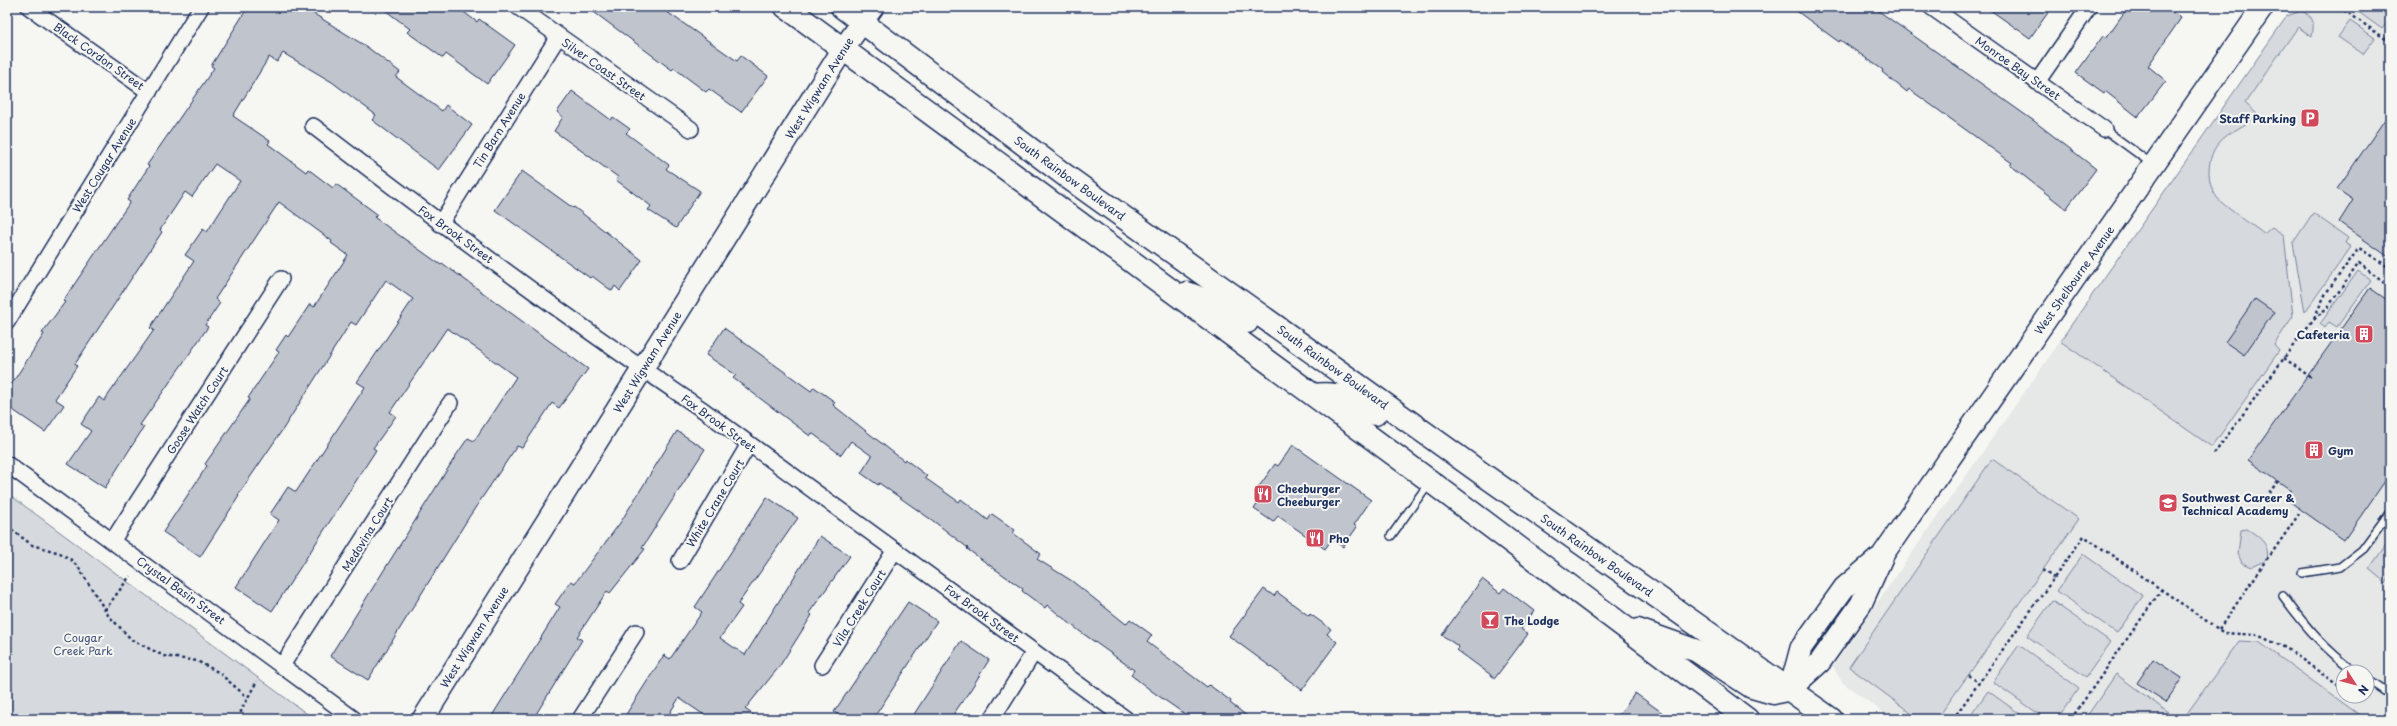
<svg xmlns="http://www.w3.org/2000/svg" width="2397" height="726" font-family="'Playpen Sans',sans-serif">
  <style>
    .built { fill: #e6e7e7; fill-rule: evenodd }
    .green { fill: #d6d9dd; stroke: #78849e }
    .building { fill: #c0c4cd; stroke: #1b2f5e }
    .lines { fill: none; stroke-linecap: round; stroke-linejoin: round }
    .lane-casing { stroke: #1b2f5e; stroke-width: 10 }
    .street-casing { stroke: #1b2f5e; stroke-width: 18 }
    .secondary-casing { stroke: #1b2f5e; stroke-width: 24 }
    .primary-casing { stroke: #1b2f5e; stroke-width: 25 }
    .path { stroke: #1b2f5e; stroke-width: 2.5; stroke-dasharray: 3 3; stroke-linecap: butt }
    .lane { stroke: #f6f6f2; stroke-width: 7 }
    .street { stroke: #f6f6f2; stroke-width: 15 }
    .secondary { stroke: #f6f6f2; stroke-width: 21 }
    .primary { stroke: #f6f6f2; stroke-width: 22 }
    .labels { text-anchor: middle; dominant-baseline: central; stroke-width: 4; stroke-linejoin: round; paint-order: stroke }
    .street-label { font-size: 11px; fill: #1b2f5e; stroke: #f6f6f2 }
    .poi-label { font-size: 11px; font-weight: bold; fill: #1b2f5e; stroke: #f6f6f2; text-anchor: start }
    .park-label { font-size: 11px; fill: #405177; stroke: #f6f6f2 }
  </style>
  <rect width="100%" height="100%" fill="#f6f6f2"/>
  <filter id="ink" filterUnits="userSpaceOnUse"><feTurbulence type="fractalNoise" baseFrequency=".025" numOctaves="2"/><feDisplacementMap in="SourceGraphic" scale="8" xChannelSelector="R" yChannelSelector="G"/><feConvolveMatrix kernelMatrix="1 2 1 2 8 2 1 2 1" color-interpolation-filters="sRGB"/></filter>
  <g filter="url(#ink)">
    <path class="built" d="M2294,7h96v712h-498l-50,-37 -9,-16zM2343,672h24v24h-24z"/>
    <g class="green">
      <path d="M2360,7h24l6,5v6l-8,11 -25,-18z"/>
      <path d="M2301,11c14,5 13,13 11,26l-14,-10 -53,76 12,11c-10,13 -28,16 -39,30 -11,13 -12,37 -2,52 6,10 37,29 48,38l8,-7 12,8 9,81 -19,29 5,6 -67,96 -152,-106 227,-325z"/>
      <path d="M2350,21l25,17 -12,16 -25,-17z"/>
      <path d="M2313,213l35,25 -3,5 6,4 -46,65 -12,-69z"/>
      <path d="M2358,271l13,9 -34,47 -8,-5 -4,6 -5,-4z"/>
      <path d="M1992,459l87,60 -142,200h-18l-70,-52z"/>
      <path d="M7,493l307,226h-307z"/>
      <path d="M2247,529c13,8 23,15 20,31l-16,7 -9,-4 -4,-9 3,-24z"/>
      <path d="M2390,539v36l-4,8 -17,-14z"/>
      <path d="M2083,554l60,42 -26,37 -60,-42z"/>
      <path d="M2052,601l59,41 -25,35 -59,-41z"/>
      <path d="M2239,641l20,1 106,77h-182z"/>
      <path d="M2019,645l60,43 -22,31h-11l-53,-37z"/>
      <path d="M2116,674l61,45h-92z"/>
      <path d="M1988,691l39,28h-59z"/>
    </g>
    <g class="building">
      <path d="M248,7h55l64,40 33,25 -4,5 46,34 4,-6 26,20 -33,45 -67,-50 4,-5 -44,-33 -49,-29 -6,9 -8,-5 -36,59 37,25 -2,3 38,28 2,-3 25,19 3,-4 41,30 -3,3 29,21 38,27 1,-2 146,106 -29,39 -7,-5 -30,45 -5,-2 -48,71 -101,163 -38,-24 127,-202 11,-16 6,3 42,-64 -33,-24 -36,-25 -57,84 6,4 -23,32 3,2 -104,161 -36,-24 43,-67 -9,-6 18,-27 8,5 69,-105 -8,-5 56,-83 -27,-19 -30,45 -5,-3 -68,107 -45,66 1,1 -39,61 -37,-25 44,-66 -2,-2 45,-65 -2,-1 31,-46 -3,-2 10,-15 2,2 22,-33 4,3 34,-52 -17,-12 1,-2 -53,-39 -64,97 5,4 -15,22 3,2 -68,98 4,2 -39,61 -37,-24 23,-33 -10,-7 18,-27 5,4 50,-71 -4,-2 44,-67 -9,-6 18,-26 4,3 33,-51 -25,-17 -23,33 -7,-5 -25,38 2,2 -87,132 2,2 -22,33 9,6 -19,27 -38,-26v-15l37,-57 -2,-1 23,-31 -2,-1 67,-99 -3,-2 22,-34 -2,-1 67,-97 -3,-2z"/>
      <path d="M381,7h76l20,15 2,-3 36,26 -28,39 -41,-30 -3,4 -36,-26 3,-3z"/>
      <path d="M587,7h73l77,54 4,-5 27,20 -27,36 -32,-23 -3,3 -32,-24 -2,2z"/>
      <path d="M1791,7h82l161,114 62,48 -30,40 -56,-44 2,-2 -103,-74 -2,3 -25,-20 1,-2 -43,-30 -1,2z"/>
      <path d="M1986,7h66l-22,31z"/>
      <path d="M2128,7h37l16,11 -33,48 18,15 -28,36 -33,-26 -1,2 -28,-20 27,-37 3,2z"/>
      <path d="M572,91l39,29 2,-3 17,12 -4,4 43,32 -3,4 34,22 -24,37 -28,-18 3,-4 -35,-26 2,-3 -64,-46 9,-14 -6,-5z"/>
      <path d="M2390,112v146l-51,-36 14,-22 -16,-11z"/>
      <path d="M522,171l51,37 1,-1 68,53 -22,31 -5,-5 -3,5 -20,-15 -2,2 -95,-68z"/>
      <path d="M2370,288l20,14v172l-46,66 -58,-41 6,-8 -44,-31z"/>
      <path d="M2255,299l19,13 -30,43 -19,-13z"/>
      <path d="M724,328l87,63 3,-4 21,15 -2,3 71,56 1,-2 22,17 -2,2 34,24 2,-3 27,21 4,-6 23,16 -2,3 28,21 -4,5 35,22 54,43 4,-5 22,16 -5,7 60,45 2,-2 22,16 -1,2 21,16h-59l-39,-27 -22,-17 3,-5 -56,-40 -31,-25 -2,3 -23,-17 1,-2 -56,-40 1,-1 -32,-25 -57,-40 -1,2 -17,-12 11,-17 -21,-15 -10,14 -29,-22 -2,3 -77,-58 3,-3 -30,-20z"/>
      <path d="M677,431l28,18 -63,99 3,1 -35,44 -3,-2 -30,46 5,3 -49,79h-43l70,-112 -5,-3 16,-23 4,2 45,-60z"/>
      <path d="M1293,445l78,55 -17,25 3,2 -14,20 -11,-8 -7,10 -47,-33 -5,6 -19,-13 11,-16 -7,-5 17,-24 3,2z"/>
      <path d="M767,497l31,21 -60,86 4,3 -22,31 25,17 75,-119 30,20 -41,57 3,2 -33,52 -34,42 14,10h-49l-31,-21 -13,21h-43l41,-64 6,4 32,-47 -7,-5z"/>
      <path d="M1482,579l18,14 4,-5 30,23 -13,18 7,5 -33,44 -38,-28 2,-3 -17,-12z"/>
      <path d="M1264,589l10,7 3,-4 32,24 1,-2 21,15 -4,5 10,8 -35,48 -73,-54z"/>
      <path d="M908,602l29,19 -64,98h-28l-11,-7z"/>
      <path d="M961,641l28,19 -18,29 -21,30h-39z"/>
      <path d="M2153,659l29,19 -16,24 -29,-19z"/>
      <path d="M1635,693l36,26h-55z"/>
    </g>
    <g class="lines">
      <defs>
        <g id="lane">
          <path d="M2104,129l48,35"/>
          <path d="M1391,536l38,-53"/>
          <path d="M2302,573l38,-6 22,-17 28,-38"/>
          <path d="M2283,596c22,30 43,55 73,76"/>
          <path d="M2367,679l23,16"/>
        </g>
        <g id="street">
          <path d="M29,7l120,85"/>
          <path d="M518,7l173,122"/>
          <path d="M1931,7l173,122"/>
          <path d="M2037,82l52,-75"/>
          <path d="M313,126c128,98 256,194 390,284l423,309"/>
          <path d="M440,224l118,-187"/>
          <path d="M7,322l194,-315"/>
          <path d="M7,464l347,255"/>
          <path d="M113,540l168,-261"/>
          <path d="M680,561l69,-117"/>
          <path d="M283,664l167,-261"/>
          <path d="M822,665l73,-115"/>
          <path d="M580,719l56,-87"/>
          <path d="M992,719l42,-67"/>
        </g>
        <g id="secondary">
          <path d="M1790,689l30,-27 41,-58 23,-51 379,-546"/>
          <path d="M1790,689l11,-41 43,-60 34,-29"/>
          <path d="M423,719l420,-670 30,-42"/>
        </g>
        <g id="primary">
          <path d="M786,7l644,474 317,238"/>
          <path d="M842,7l224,169 415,297 350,246"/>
          <path d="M1187,293l42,16 18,13"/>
          <path d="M1314,395c25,-3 40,4 61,19"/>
          <path d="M1638,630l59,21 55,36 21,6 17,-4"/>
        </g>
      </defs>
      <use href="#lane" class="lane-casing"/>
      <use href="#street" class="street-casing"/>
      <use href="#secondary" class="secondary-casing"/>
      <use href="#primary" class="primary-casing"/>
      <g class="path">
        <path d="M2344,10l46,32"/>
        <path d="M2314,318l12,-25 33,-45 31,20"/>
        <path d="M2284,358l29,21"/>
        <path d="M2214,454l81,-111 18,-23 15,-13 31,-44 31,25"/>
        <path d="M2269,493l9,-12"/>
        <path d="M7,526l25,19 28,8 10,6 9,9 29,47 24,25 32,16 33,5 21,11 29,25"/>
        <path d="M2042,570l12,8"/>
        <path d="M105,610l25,-34"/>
        <path d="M2219,629l80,-115"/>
        <path d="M1969,675l10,8"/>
        <path d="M241,719v-9l16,-29"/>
        <path d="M1953,719l131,-183 140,97 33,2 29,13 57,41"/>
        <path d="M2071,719l91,-130"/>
      </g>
      <use href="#lane" class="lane"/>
      <use href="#street" class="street"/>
      <use href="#secondary" class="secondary"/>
      <use href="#primary" class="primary"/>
    </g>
  </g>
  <defs>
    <symbol id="parking-square" viewBox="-11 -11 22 22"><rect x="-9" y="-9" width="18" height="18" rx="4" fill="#d1495b" stroke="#f6f6f2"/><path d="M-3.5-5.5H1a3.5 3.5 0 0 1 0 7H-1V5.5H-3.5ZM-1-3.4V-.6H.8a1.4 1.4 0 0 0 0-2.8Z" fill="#fff"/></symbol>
    <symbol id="building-square" viewBox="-11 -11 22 22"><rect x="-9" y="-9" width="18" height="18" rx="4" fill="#d1495b" stroke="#f6f6f2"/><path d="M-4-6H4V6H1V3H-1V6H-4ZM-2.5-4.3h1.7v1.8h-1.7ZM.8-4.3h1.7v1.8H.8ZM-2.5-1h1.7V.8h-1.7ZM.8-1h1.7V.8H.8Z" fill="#fff"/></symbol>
    <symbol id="restaurant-square" viewBox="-11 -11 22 22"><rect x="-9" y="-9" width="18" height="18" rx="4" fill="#d1495b" stroke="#f6f6f2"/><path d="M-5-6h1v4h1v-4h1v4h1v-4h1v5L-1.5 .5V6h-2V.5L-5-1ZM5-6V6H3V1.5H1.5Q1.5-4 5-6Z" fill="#fff"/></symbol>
    <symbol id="school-square" viewBox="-11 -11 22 22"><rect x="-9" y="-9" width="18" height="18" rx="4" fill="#d1495b" stroke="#f6f6f2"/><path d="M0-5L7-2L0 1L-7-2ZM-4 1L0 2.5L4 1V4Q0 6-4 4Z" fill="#fff"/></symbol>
    <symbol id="bar-square" viewBox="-11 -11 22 22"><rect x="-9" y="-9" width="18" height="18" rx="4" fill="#d1495b" stroke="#f6f6f2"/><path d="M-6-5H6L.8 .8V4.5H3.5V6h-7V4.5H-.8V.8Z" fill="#fff"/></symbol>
  </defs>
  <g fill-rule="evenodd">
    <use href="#parking-square" x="2299" y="107" width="22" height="22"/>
    <use href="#building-square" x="2353" y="323" width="22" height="22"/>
    <use href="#building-square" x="2303" y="439" width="22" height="22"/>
    <use href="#restaurant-square" x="1252" y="483" width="22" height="22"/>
    <use href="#school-square" x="2157" y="492" width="22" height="22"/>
    <use href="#restaurant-square" x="1304" y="527" width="22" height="22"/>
    <use href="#bar-square" x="1479" y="609" width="22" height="22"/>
  </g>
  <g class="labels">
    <g class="street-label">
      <text transform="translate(99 56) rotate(35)">Black Cordon Street</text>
      <text transform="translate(2018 68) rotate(35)">Monroe Bay Street</text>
      <text transform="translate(604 69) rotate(35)">Silver Coast Street</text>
      <text transform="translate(819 88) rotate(-58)">West Wigwam Avenue</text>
      <text transform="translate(499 130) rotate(-58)">Tin Barn Avenue</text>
      <text transform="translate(104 165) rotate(-58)">West Cougar Avenue</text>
      <text transform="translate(1070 178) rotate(36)">South Rainbow Boulevard</text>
      <text transform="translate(456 234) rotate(36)">Fox Brook Street</text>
      <text transform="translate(2074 280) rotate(-55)">West Shelbourne Avenue</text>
      <text transform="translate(647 362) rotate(-58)">West Wigwam Avenue</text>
      <text transform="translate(1333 367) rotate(36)">South Rainbow Boulevard</text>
      <text transform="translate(197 410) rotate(-57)">Goose Watch Court</text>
      <text transform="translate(719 423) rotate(36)">Fox Brook Street</text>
      <text transform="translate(715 503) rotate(-59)">White Crane Court</text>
      <text transform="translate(367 534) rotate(-58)">Medovina Court</text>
      <text transform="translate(1597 555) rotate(35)">South Rainbow Boulevard</text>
      <text transform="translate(181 590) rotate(36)">Crystal Basin Street</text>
      <text transform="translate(859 608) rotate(-58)">Vila Creek Court</text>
      <text transform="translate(982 613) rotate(36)">Fox Brook Street</text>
      <text transform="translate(474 637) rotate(-58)">West Wigwam Avenue</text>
    </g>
    <g class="poi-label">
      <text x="2296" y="118" text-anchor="end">Staff Parking</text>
      <text x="2350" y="334" text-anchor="end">Cafeteria</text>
      <text x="2328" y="450">Gym</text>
      <text x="1277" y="488">Cheeburger<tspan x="1277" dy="13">Cheeburger</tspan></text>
      <text x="2182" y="497">Southwest Career &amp;<tspan x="2182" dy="13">Technical Academy</tspan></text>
      <text x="1329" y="538">Pho</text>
      <text x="1504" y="620">The Lodge</text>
    </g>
    <g class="park-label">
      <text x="83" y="637">Cougar<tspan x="83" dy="13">Creek Park</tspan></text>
    </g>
  </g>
  <rect width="2397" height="726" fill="none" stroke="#f6f6f2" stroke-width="24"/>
  <rect x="12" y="12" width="2373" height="702" fill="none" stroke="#1b2f5e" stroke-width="1.5" filter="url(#ink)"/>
  <g transform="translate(2355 684) rotate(126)"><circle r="19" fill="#f6f6f2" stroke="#9ea6b7"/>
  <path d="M0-3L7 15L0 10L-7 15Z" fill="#d1495b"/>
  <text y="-6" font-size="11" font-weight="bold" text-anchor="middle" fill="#1b2f5e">N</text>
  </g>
</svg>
